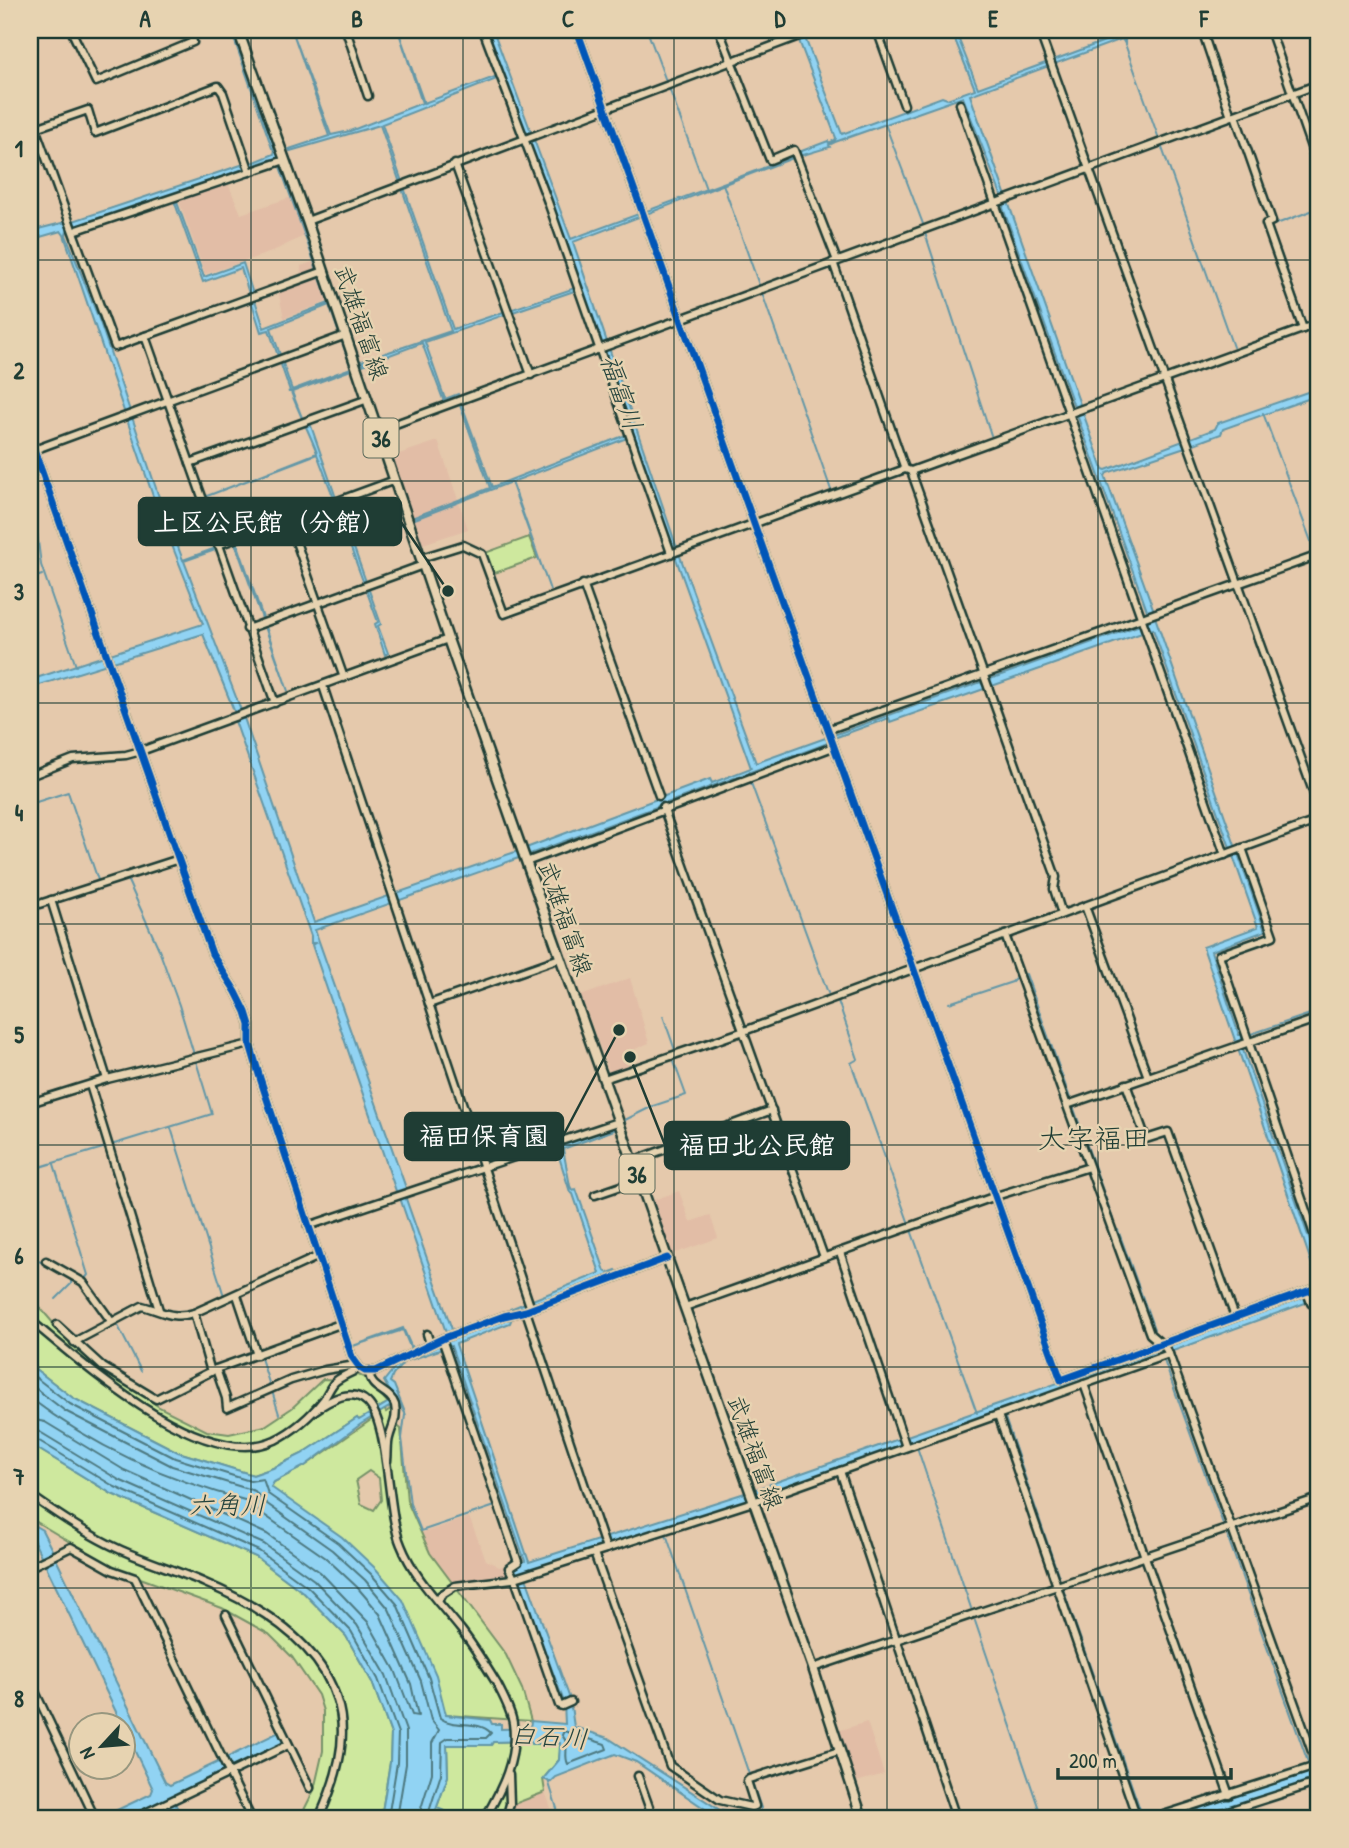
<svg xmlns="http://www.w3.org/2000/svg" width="1349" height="1848" font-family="'Patrick Hand','Klee One',sans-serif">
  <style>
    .built { fill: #e2bda6 }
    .green { fill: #cee89e; stroke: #769269; stroke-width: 2; fill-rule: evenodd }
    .water { fill: #91d3f3; stroke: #6397a7; stroke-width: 2; fill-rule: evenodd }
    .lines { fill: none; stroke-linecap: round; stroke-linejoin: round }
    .shore { stroke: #4d7980; stroke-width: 2 }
    .stream { stroke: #6397a7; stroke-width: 2 }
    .minor-casing { stroke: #1f3d34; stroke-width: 11 }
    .major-casing { stroke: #1f3d34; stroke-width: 13 }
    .minor { stroke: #e7d3b1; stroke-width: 6 }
    .major { stroke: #e7d3b1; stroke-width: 8 }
    .cycleway-casing { stroke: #e7d3b1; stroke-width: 11 }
    .cycleway { stroke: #0057b8; stroke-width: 7 }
    .grid { fill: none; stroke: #1f3d34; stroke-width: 2; stroke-opacity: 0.55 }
    .labels { text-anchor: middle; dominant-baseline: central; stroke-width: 5; stroke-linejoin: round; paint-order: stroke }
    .shield { fill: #e7d3b1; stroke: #5b6a5a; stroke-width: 2 }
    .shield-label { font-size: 23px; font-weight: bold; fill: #1f3d34 }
    .street-label { font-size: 24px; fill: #1f3d34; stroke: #e7d3b1 }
    .water-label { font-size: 26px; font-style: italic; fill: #25443e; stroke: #e7d3b1 }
    .quarter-label { font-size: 28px; fill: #1f3d34; stroke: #e7d3b1 }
    .leader { fill: none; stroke: #1f3d34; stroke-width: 2.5 }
    .callout-dot { fill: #1f3d34; stroke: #e7d3b1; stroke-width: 2.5 }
    .callout { fill: #1f3d34; stroke: #1f3d34; stroke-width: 2.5 }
    .callout-label { font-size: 26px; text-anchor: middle; font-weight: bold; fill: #fff }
    .neatline { fill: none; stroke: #1f3d34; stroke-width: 2.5 }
    .grid-label { font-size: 23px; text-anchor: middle; font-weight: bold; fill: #1f3d34 }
  </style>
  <rect width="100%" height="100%" fill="#e5c9ac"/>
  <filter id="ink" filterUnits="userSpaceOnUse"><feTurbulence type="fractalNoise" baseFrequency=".0143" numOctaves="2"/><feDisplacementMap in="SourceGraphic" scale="14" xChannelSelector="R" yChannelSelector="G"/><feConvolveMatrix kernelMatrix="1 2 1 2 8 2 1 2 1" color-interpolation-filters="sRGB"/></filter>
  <g filter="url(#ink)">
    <g class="built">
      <path d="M227,181l14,33 51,-17 14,38 -37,18 -64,21 -27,-76z"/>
      <path d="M315,261l15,40 -46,17 -6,-28 22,-8 1,-16z"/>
      <path d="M438,441l30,88 -45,15 -30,-88z"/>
      <path d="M630,978l19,65 -25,11 4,13 -18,7 -29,-78z"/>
      <path d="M679,1191l11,31 20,-7 8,23 -48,17 -19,-54z"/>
      <path d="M469,1517l17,43 13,7 12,-3 3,11 -33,6 -32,1 -19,-29 -8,-20z"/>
      <path d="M867,1722l17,52 -28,8 -18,-51z"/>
      <path d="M545,1792l10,26h-46l5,-14z"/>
    </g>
    <g class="green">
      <path d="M529,537l8,21 -45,16 -7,-21z"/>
      <path d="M30,1296l41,48 88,63 48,24 22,3 36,-8 27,-18 31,-29 18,1 11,-6 13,3 23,26 -6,3 4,6 6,-4 1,14 8,7 6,72 23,52 76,102 16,34 9,32 -85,-6 -175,-228 3,-5 31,-16 73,-51 -20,5 -1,-2 -55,36 -29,14 -20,7 -75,-23 -105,-54 -43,-33zM369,1471l10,7 2,22 -7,10 -13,-6 -5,-24z"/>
      <path d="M30,1444l82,50 144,63 48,36 42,43 26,46 19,52 -1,28 -9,56h-81l14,-28 9,-39v-40l-5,-16 -26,-38 -23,-23 -47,-26 -109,-40 -83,-50z"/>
      <path d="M531,1741l2,3 28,-1 -2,17 -16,19 2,13 -31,12 -5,14h-76l15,-42 -1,-31h44l2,-3z"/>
    </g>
    <g class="water">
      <path d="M231,30h2l46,125v6l75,208 -62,23 11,28 7,3 42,121 51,-20 -50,21 28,79 -3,2 10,27 -3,2 -10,-31 3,-2 -43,-117 -98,37 51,149 -53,-148 -51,18 60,157 70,204 204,-71 192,-72 2,4 39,-15 -119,-332 -120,46 38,108 -39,-108 -96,37 -1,-2 76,-29 -33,-91 -13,5 -22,-59 -59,22 -1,-4 89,-30 -71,-206 -90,26 -1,-2 40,-13 -37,-106 39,105 19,-4 72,-28 -24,-73 26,73 79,-29 -16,-44h6l78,209 222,-82 6,-2v-3l29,-11 1,2 6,-3 1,-2 -41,-108h7l40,104 100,-37 5,2 28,-10 -24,-59h4l23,58 143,-53 -1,-5 4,5 16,-5h12l-27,8v6l-3,-5 -152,56 133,374 3,1 109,-41 3,-6 101,-35v7l-96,34 -2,5 -30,11 -4,3h-5l-75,25 -2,3 49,135 -2,6h3l110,314 -54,20 28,84h12l-9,3v9l77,220v18l-116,-338 55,-20 -105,-298 -161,57 -1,-2 -7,2v3l-94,33 -1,-4 -55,20 -6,5 -298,111 -215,76 92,261 -2,5 50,142 53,-19 2,-10 90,-36 -27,-79 -3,-2 -14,-45 59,-22 2,4 -54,20 7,37 2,4 4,-1 29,82 3,2 8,-3 2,3 -103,37 -5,13 -54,21 73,218 216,-69 574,-202v7l-146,53 -1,-2 -415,148 -236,76 2,5h3l44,121 4,28 34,11 112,72 21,6 34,2 -58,-1 -81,-55 -21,-8 -59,23 -5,5 -8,-3 16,-19 1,-17 -28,1 -2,-3 -37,1 -2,3h-44l1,31 -15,42h-52l9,-55 1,-29 -19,-52 -26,-46 -42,-43 -48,-36 -144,-63 -82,-50v-79l43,33 105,54 75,23 20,-7 29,-14 55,-36 2,2 35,-21 -10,-18 16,-20 13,-7 -10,-24 -50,16 50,-18 12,27 34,-14 -49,-143 -3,-4 -85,-249 3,-2h-4v-7l-76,-215v-8l-32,-79 -173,54v-8l173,-56 -48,-122 -91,-267 -3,-4 -31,9v-9l36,-9 2,3 6,-2 -1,-2 171,-57 1,2 29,-12 1,-4 -3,-2zM504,76l77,210 -128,43 -71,-205zM963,97l38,98 3,9 -1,4 147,411 -4,4 -156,56v2l-8,3 -1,-2 -225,81 -79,-215 -104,-306 220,-84 37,-11 -1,-2 6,-3zM271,159h5l3,5 50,139 -65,25 -21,-65 -39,14 -30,-83zM172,195l31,87 38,-14 20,64 8,-2 21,61 -2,1h3c8,22 18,39 26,61l-110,43 110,-42 19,50 -153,56 -23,-60 -60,-178 -34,-87 2,-8 7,-2 1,2zM577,290l54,143 -139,54 -34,-93 -13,5 -20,-57zM329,305l22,63 -59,22 -21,-62zM451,1346l74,215 -12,6 3,7h2v6l46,122 1,22 -34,-3 -1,7 -29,1v-5h-9l-2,-4 -44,-5 -10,-40 -33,-75 -27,-31 -34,-32 -71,-50 3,-5 31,-16 56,-42 35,-21 5,3 5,9 -12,-30 -4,-3 3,-7 11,-13z"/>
      <path d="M30,1523l12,7 11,22 -5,3 3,5 5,-1 109,223 5,3 50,-24 7,1 -1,-4 53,-26 5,11 -53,26 -3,-4 -3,6 -58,28 3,6 5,-2 7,15h-14l-5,-10 5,-2 -3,-6 -39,18h-26l51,-24 2,-5 -108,-225 4,-3 -3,-5 -4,2 -12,-25z"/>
      <path d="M1319,1769v8l-10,4 -115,37h-25z"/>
    </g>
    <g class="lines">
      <g class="shore">
        <path d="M30,1373l40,31 105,54 75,23 13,-2 5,15 70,49 33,31 26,30 32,74 11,40c15,11 37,1 51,15l-5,5h-38l-6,4 -1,32 -14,44"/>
        <path d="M30,1384l35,27 107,55 83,25 8,10 69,49 33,30 24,29 32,72 10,39 8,10 -7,13v30l-14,45"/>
        <path d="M30,1398c64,49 141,83 218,103l9,9 69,48 31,29 23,27 31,70 7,32 -6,-1 -17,-45 -27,-48 -48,-50 -53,-38 -143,-64 -79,-48 -15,-3"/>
        <path d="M30,1430l10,2 79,48 145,64 50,36 43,45 29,50 20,56v33l-9,54"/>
        <path d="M30,1438l6,1 79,48 144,64 49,36 43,44 27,48 20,54 -1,30 -9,55"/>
        <path d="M564,1731l41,13 2,5 -39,15c-5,-10 3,-18 -6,-29z"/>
      </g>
      <g class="stream">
        <path d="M647,30l19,51"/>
        <path d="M1125,44l34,95"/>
        <path d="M669,88l37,101"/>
        <path d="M885,124l38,100"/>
        <path d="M1161,145l72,202"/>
        <path d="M723,184l36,101"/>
        <path d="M925,233l66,202"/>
        <path d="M762,293l69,197"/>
        <path d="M1306,324l-35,-98 48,-18"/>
        <path d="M1263,413l52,139"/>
        <path d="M30,510l6,15 5,40 35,101"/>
        <path d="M1317,559l2,6"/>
        <path d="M30,579l12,-4"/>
        <path d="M751,783l77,210"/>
        <path d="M30,804l38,-12 31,91"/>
        <path d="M1026,974l45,127"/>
        <path d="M838,1001l20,58 -7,4 58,161"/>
        <path d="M949,1003l63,-21 4,-4"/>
        <path d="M663,1016l12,34"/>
        <path d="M1251,1034l68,-23"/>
        <path d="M1073,1106l40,113"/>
        <path d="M625,1123v-3l28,-14 33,-11 -12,-33"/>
        <path d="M171,1128l53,168 15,-7"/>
        <path d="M30,1141l8,25"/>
        <path d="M111,1145l101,-31 -33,-109 -21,-58 -31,-68"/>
        <path d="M54,1164l34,111 -5,6"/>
        <path d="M30,1170l76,-23"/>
        <path d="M911,1230l66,183"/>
        <path d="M1118,1230l36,99"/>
        <path d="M30,1256l40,23"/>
        <path d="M241,1295l15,48"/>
        <path d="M56,1299l15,-15v-3"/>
        <path d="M145,1304l11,2"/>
        <path d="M113,1317l16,-9 10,-4"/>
        <path d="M116,1322l25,49"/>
        <path d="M260,1355l10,31"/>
        <path d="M1163,1358l60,166"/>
        <path d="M272,1391l7,23"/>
        <path d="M405,1415l-3,23 8,66 11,27 74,-25"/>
        <path d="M1004,1415l56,165"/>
        <path d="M917,1447l54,161"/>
        <path d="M666,1534l84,243"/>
        <path d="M1227,1535l82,230"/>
        <path d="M1063,1589l80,229"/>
        <path d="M975,1621l67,197"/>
        <path d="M1314,1777l5,16"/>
        <path d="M548,1780l12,38"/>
        <path d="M752,1782l9,26v10"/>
        <path d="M437,1808l25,10"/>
      </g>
      <defs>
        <g id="minor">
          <path d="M71,30l25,52 97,-40 -3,-12"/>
          <path d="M346,30l22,66"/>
          <path d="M483,30l65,172 123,351"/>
          <path d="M577,30l484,1350 258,-93"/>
          <path d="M719,30l51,130 24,-10 43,111"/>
          <path d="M877,30l27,75"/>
          <path d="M1039,30l280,778"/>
          <path d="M1202,30l29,86"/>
          <path d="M1270,30l49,140"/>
          <path d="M960,104l265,751"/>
          <path d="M30,114l85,233 30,-11"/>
          <path d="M1235,115l37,106 -6,3 37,105"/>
          <path d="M36,128l52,-18 7,23 123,-47 5,7 27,79"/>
          <path d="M455,164l76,211"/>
          <path d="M307,221l508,-191"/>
          <path d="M74,231l211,-71"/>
          <path d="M833,262l72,207"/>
          <path d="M379,430l940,-346"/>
          <path d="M30,438l182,516 24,38 10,20 4,13v19l10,34 92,279 8,11 5,3h11l68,-33 60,-22 22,-5 141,-53"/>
          <path d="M34,450l312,-115"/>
          <path d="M190,463l178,-64"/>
          <path d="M911,471l145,406 -2,12 8,25"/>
          <path d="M288,519l56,159"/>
          <path d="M218,545l177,-65"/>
          <path d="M421,558l42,-13 19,9 22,60 401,-145 6,2 408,-148"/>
          <path d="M583,584l76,212"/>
          <path d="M247,629l176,-64"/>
          <path d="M323,686l208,623"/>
          <path d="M275,703l-130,-367 179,-65"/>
          <path d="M827,730l492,-175"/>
          <path d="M30,776l43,-17 53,-4 15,-4 307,-112"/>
          <path d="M663,807l161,450"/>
          <path d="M1242,848l31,88 -54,19 100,294"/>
          <path d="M526,862l307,-115"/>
          <path d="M51,900l56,179"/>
          <path d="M1085,906l63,171"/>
          <path d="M30,907l149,-48"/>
          <path d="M1005,935l145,399 14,12 5,8 150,417"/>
          <path d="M429,1004l131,-46"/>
          <path d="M604,1079l140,-48 575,-211"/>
          <path d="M1126,1084l20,55 22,-7 67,185"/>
          <path d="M90,1085l69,225"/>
          <path d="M30,1103l77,-24 143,-35"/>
          <path d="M1067,1105l252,-87"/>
          <path d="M633,1161l139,-51"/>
          <path d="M595,1195l44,-15"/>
          <path d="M308,1226l310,-104"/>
          <path d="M840,1252l66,195"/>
          <path d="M46,1261l37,21 28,39"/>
          <path d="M1307,1292l4,11 4,-1 4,7"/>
          <path d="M237,1295l20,60"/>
          <path d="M685,1307l311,-111 93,-29"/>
          <path d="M526,1311l80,238"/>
          <path d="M194,1313l17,59"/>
          <path d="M30,1320c53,44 173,153 245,120 20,-10 36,-24 49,-41 4,-6 7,-14 12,-18 6,-5 16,-9 24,-13"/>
          <path d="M57,1325l46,42 53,32 60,-30 124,-45"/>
          <path d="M427,1334l3,10"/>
          <path d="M442,1339l76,223 -9,6 7,14 43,123 3,1 9,-4"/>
          <path d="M74,1342l68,-36c21,5 29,14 52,7l125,-57"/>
          <path d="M216,1369l10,29 1,10 64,-28 34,-10 31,-5"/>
          <path d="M369,1371c0,20 21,18 26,34 3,13 -3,21 -6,33 -2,7 -1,15 -2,23"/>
          <path d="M1084,1384l145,411"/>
          <path d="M314,1411c16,-11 37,-24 53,-9 23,21 19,108 34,143 13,33 39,58 61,86 13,17 24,35 35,53 6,12 14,26 16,39 5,35 -11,66 -28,95"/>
          <path d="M998,1415l139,403"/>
          <path d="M840,1471l116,347"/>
          <path d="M30,1495c28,20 59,41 91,55 27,12 57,21 84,33 52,22 114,58 132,117 13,39 -2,83 -18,118"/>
          <path d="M594,1553l76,213 50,34 31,7 4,-1 -8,-25 2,-2 90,-28"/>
          <path d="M30,1567l41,-20 41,23 23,8 116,240"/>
          <path d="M438,1602l3,-7 14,-9 57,-7 241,-77 416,-148"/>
          <path d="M226,1615l84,173"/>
          <path d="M813,1668l506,-170"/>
          <path d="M30,1681l65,137"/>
          <path d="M638,1776l15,42"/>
          <path d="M135,1818l153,-73"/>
          <path d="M506,1818l4,-14 -1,-29"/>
          <path d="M1154,1818l165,-53"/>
          <path d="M1206,1818l113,-36"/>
        </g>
        <path id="major" d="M238,30l69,191 141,418 68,194 297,835 49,150"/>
      </defs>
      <use href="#minor" class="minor-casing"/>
      <use href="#major" class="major-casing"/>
      <use href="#minor" class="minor"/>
      <use href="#major" class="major"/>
      <defs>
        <g id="cycleway">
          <path d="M577,30l484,1350 258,-93"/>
          <path d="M30,438l182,516 24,38 10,20 4,13v19l10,34 92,279 8,11 5,3h11l68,-33 60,-22 22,-5 141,-53"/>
        </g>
      </defs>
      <use href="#cycleway" class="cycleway-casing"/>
      <use href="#cycleway" class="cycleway"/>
    </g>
  </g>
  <path class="grid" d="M251,30v1788M463,30v1788M674,30v1788M887,30v1788M1098,30v1788M30,260h1289M30,481h1289M30,703h1289M30,924h1289M30,1145h1289M30,1367h1289M30,1588h1289"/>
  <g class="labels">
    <g class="shield">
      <rect x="363.5" y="418.5" width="35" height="39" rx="5"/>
      <rect x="619.5" y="1154.5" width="35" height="39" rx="5"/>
    </g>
    <g class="shield-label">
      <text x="381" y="438">36</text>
      <text x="637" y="1174">36</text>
    </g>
    <g class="street-label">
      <text transform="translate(362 322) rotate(71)">武雄福富線</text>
      <text transform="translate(566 918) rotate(71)">武雄福富線</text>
      <text transform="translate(756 1452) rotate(70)">武雄福富線</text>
    </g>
    <g class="water-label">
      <text transform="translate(622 392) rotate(71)">福富川</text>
      <text x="227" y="1504">六角川</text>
      <text transform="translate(549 1736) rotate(4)">白石川</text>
    </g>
    <g class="quarter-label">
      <text x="1094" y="1138">大字福田</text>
    </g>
  </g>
  <path class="leader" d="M448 591L401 522M619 1030L563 1136M630 1057L665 1145"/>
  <g class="callout-dot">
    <circle cx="448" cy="591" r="7"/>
    <circle cx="619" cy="1030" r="7"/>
    <circle cx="630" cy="1057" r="7"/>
  </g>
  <g class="callout">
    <rect x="139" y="498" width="262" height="47" rx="7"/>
    <rect x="405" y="1113" width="158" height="47" rx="7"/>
    <rect x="665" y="1122" width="184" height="47" rx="7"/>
  </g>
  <g class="callout-label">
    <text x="270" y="531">上区公民館（分館）</text>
    <text x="484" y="1145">福田保育園</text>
    <text x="757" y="1154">福田北公民館</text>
  </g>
  <rect width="1349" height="1848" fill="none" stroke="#e7d3b1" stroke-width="77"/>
  <g transform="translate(102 1746) rotate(244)"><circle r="33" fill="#e7d3b1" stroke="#97977f" stroke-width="2"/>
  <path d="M0-5L12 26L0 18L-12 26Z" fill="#1f3d34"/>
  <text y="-10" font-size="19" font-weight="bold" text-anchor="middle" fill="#1f3d34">N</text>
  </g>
  <path d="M1058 1768v10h173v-10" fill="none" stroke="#1f3d34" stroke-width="3.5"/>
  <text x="1069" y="1768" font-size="21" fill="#1f3d34" stroke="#e7d3b1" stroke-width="5" paint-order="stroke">200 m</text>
  <rect x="38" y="38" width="1272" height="1772" class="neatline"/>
  <g class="grid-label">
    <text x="145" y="27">A</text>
    <text x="357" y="27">B</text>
    <text x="568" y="27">C</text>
    <text x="780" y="27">D</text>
    <text x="993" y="27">E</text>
    <text x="1204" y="27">F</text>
    <text x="19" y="157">1</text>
    <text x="19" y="379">2</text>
    <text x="19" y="600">3</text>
    <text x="19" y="821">4</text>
    <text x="19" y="1043">5</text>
    <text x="19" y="1264">6</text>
    <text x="19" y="1485">7</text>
    <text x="19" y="1707">8</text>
  </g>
</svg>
